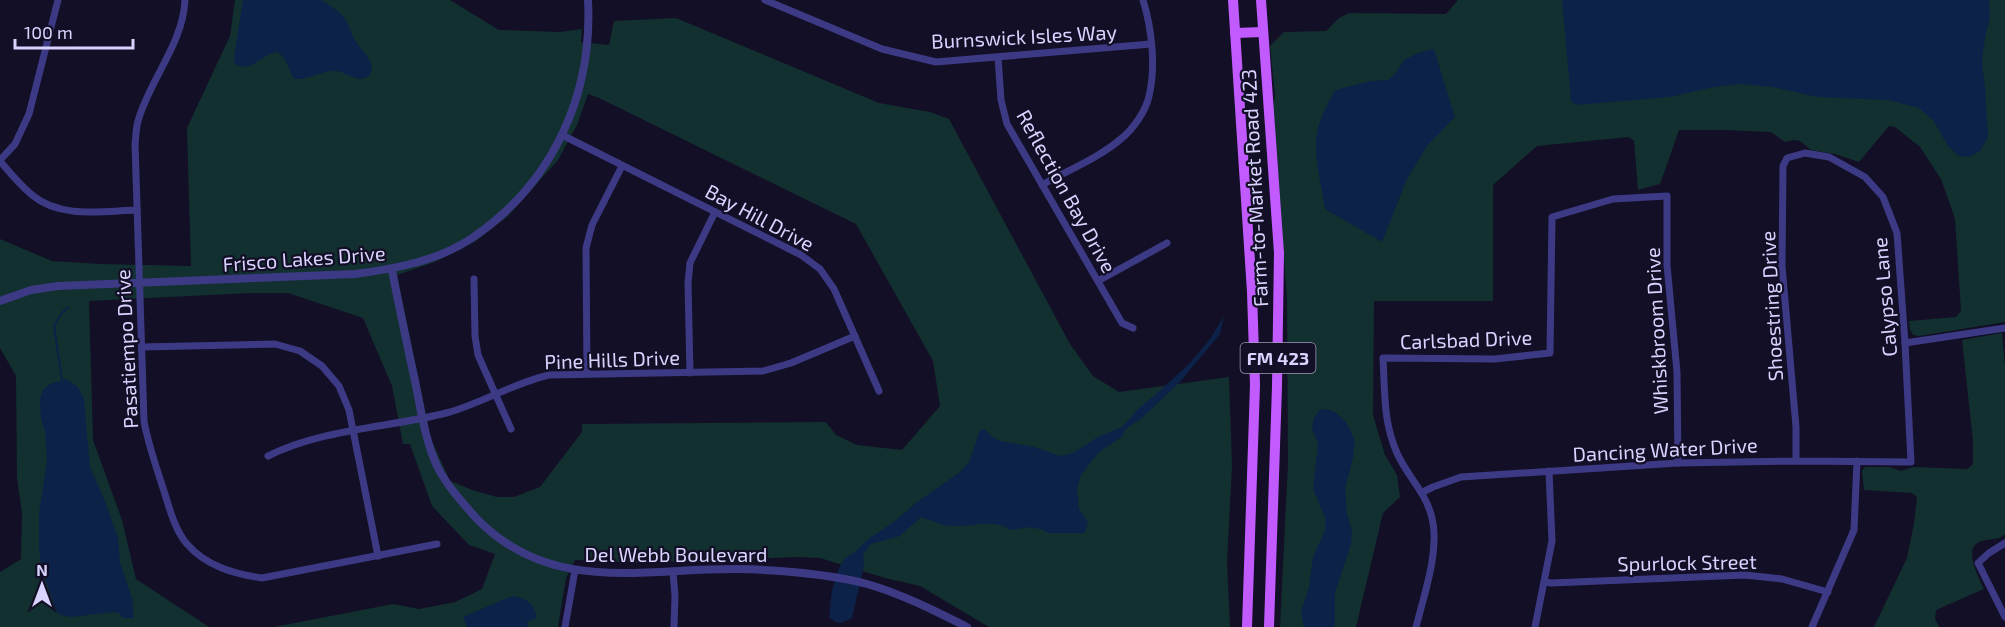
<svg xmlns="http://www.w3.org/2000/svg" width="2005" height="627" font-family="'Exo 2',sans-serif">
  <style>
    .green { fill: #12302f; fill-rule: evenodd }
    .water { fill: #0c2248 }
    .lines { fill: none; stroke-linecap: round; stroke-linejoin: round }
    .stream { stroke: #0c2248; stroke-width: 2 }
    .minor { stroke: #3d3a85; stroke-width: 7 }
    .tertiary { stroke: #3d3a85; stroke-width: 8 }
    .primary { stroke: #c25bff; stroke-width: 10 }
    .labels { text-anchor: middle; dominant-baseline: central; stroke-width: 4.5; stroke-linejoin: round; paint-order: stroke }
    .shield { fill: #130f26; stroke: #9e99be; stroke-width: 1.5 }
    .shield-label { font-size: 18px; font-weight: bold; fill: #d9d4ff }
    .street-label { font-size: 20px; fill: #d9d4ff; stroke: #130f26 }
  </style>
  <rect width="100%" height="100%" fill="#130f26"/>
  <g class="green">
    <path d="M235,0h215l49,30 61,2 22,-3 -1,13 28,3 5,-24 62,-3 203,85 51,9 19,7 121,225 23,32 26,16 110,-15 3,89 -5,96 3,65h-241l-69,-41 -35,-8 -65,-20 -21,-1 -162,6 -62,-3 -9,18 -8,49h-284l119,-23 26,5 36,-7 27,-13 13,-35 -26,-9 -37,-39 -22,-62h-7l-11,-58 -29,-68 -75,-25h-37l-162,8 4,139 29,80 14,59 73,48h-209v-55l21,-13 1,-46 -5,-35 -1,-102 -16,-28v-109l52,22 48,3 91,2 -4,-138 43,-92zM588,94l11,4 257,126 77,137 7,45 -38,44 -45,-5 -21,-10 -10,-13 -244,2v8l-42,55 -26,10h-17l-22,-6 -25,-10 -19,-42 -34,-164 38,-13 41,-21 31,-24 51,-57 19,-35z"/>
    <path d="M1458,0h547v322l-86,14 -6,-1 -3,-6 -1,-8 47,-4 5,-6 -6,-92 -14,-40 -21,-32 -25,-20 -6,-1 -30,36 -24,-8 -24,-4 -11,-9 -6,-1 -9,2 -14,-10 -47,-2h-45l-19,54 -22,6 -4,-49 -5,-4 -92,9 -44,39v116h-119l-1,114 12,40 12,20 3,22 -17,16 -27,114h-76l8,-164 -1,-165 -14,-191 2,-12 -5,-49 14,-14 42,-1 13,-13 10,-5 97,1z"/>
    <path d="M2002,333l3,34v167c-8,7 -13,4 -23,7 -21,5 -3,37 2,48l-48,21 -1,8 4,9h-65l33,-69 7,-35 3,-26 -5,-4 -48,-3 -2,-19 3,-4h24l12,4 12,-4 54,2 6,-5v-23l-11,-101z"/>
  </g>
  <g class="water">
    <path d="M243,0h78c6,4 14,8 19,13 9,8 10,19 16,29 5,8 25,25 11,35 -9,6 -21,-5 -31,-6 -14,-1 -26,9 -41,8 -8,-9 -7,-21 -18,-27 -16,2 -25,22 -42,12l-1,-7z"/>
    <path d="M1562,0h427l1,18 -5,20 -3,24 3,25 3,50 -8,14 -11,6 -10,-1 -11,-10 -15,-26 -14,-12 -31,-8 -71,-3 -45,-10 -31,-3 -27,3 -44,10 -94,8 -5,-4z"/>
    <path d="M1434,49l21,68 -27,28 -21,34 -25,63 -57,-33c-3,-22 -11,-50 -9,-71 2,-17 11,-33 19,-48l36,-9 17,-1 8,-7 8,-13 14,-7z"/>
    <path d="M1224,316l-4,18 -40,48 -38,36 -18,12 -1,6 -24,16 -18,23 -4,13 2,21 9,13 -3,11h-36l-9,-4 -11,-2 -18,3c-18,-12 -37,-3 -57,-4 -11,0 -22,-5 -33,-9l-21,19 -29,8 -8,11 1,11 -12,52 -10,5 -7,-1 -6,-5 3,-27 7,-22 6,-10 10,-6 13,-13 27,-18 22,-19 43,-30 9,-10 11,-32 5,-1 6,7 9,5 34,6 26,9 13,-3 25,-16 24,-10 16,-18 17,-14 34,-31 21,-25z"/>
    <path d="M66,379l12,8 6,12 6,68 15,34 13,37 2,24 12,36 2,20h-11l-4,-5 -5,-1 -43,5 -11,-2 -4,-5 -14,-40 -3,-20v-37l8,-52 -2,-29 -4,-13 -1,-19 3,-10 7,-6z"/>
    <path d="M1327,409l8,3 11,10 9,18 -2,18 -8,31 2,25 5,17 -1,13 -16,49v34h-31l-3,-15 8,-25 4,-30 12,-27v-13l-12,-28 5,-45 -6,-15 2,-11 5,-8z"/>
    <path d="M512,596c16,2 21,7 25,22l-10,4 1,5h-61l-4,-10z"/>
  </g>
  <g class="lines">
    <path class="stream" d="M62,380l-8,-54 8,-13 6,-6"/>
    <g class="minor">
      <path d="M185,0c-2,44 -35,79 -47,121 -2,7 -2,15 -3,23l9,277c4,23 12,45 19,67 6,18 11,41 24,56 19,22 47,30 75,34l175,-34"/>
      <path d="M765,0l117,49 54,13 215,-18"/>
      <path d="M998,57l3,43 6,24 115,199 11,5"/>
      <path d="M562,135l239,120 19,14 14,20 45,102"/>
      <path d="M0,160l15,-16 14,-30 29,-114"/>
      <path d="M0,161c10,12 20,24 32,34 29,24 70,16 105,15"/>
      <path d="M1042,185c26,-15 57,-27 80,-47 11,-9 24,-27 27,-42 7,-29 3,-67 -6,-96"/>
      <path d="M474,279l1,57 3,19 33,74"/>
      <path d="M1098,281l69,-38"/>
      <path d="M1905,343l100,-15"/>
      <path d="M142,347l133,-3 25,7 22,15 17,20 10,24 29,146"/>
      <path d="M690,373l-2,-90 2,-20 25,-51"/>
      <path d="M587,374l-1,-126 6,-23 30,-59"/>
      <path d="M268,456c56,-28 122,-28 182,-44 34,-10 64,-29 99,-37l214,-4 28,-8 64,-27"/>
      <path d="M1423,492l10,-5 28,-10 217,-14 118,-2 115,1 -6,-119 -8,-110 -14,-36 -18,-20 -36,-20 -24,-4 -18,5 -4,8 -1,100 14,161v34"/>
      <path d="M2005,543l-16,10 -11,10 27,54"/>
      <path d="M673,572l2,24 -1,31"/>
      <path d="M1545,582l6,1 194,-8 37,4 46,13"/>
      <path d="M565,627l10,-57"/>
      <path d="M1416,627c8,-32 24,-77 16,-109 -6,-26 -25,-42 -35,-65 -14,-31 -12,-62 -14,-95l112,1 55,-6 2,-136 61,-18 54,-3v69l10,107 1,91"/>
      <path d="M1535,627l17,-86 -3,-70"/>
      <path d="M1812,627l42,-97 3,-69"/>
    </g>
    <g class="tertiary">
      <path d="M392,270c7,37 15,74 23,111 6,29 10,60 23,87 10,19 24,34 38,50 82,85 186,44 288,52 35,2 70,5 103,14 35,10 68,27 100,43"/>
      <path d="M0,301l31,-11 27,-4 297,-12c39,-5 83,-13 117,-36 80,-54 121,-142 116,-238"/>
    </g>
    <g class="primary">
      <path d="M1233,0l19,292 3,93 -8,242"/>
      <path d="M1261,0l18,253 -2,133 -8,241"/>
      <path d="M1235,33l28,-1"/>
    </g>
  </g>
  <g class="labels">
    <rect class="shield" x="1240.5" y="343" width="75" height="30" rx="4.5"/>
    <g class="shield-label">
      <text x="1278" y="358">FM 423</text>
    </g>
    <g class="street-label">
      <text transform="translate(1024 36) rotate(-3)">Burnswick Isles Way</text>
      <text transform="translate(1254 188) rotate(-93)">Farm-to-Market Road 423</text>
      <text transform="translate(1067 191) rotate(61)">Reflection Bay Drive</text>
      <text transform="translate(760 217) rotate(28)">Bay Hill Drive</text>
      <text transform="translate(304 258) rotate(-4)">Frisco Lakes Drive</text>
      <text transform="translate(1884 297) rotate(-95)">Calypso Lane</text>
      <text transform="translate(1771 306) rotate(-93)">Shoestring Drive</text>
      <text transform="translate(1656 331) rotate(-93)">Whiskbroom Drive</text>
      <text transform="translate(1466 339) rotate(-2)">Carlsbad Drive</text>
      <text transform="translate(126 349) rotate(-93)">Pasatiempo Drive</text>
      <text transform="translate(612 359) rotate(-2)">Pine Hills Drive</text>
      <text transform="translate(1665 449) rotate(-3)">Dancing Water Drive</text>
      <text x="676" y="554">Del Webb Boulevard</text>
      <text transform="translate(1687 562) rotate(-1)">Spurlock Street</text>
    </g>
  </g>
  <g transform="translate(42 585)" stroke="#130f26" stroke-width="4.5" paint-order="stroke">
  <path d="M0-4.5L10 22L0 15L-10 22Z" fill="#d9d4ff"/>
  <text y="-9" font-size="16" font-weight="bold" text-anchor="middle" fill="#d9d4ff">N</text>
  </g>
  <path d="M15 39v9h118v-9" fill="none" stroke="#d9d4ff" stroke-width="3"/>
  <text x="24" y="39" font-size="18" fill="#d9d4ff" stroke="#130f26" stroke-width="4.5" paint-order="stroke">100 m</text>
</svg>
